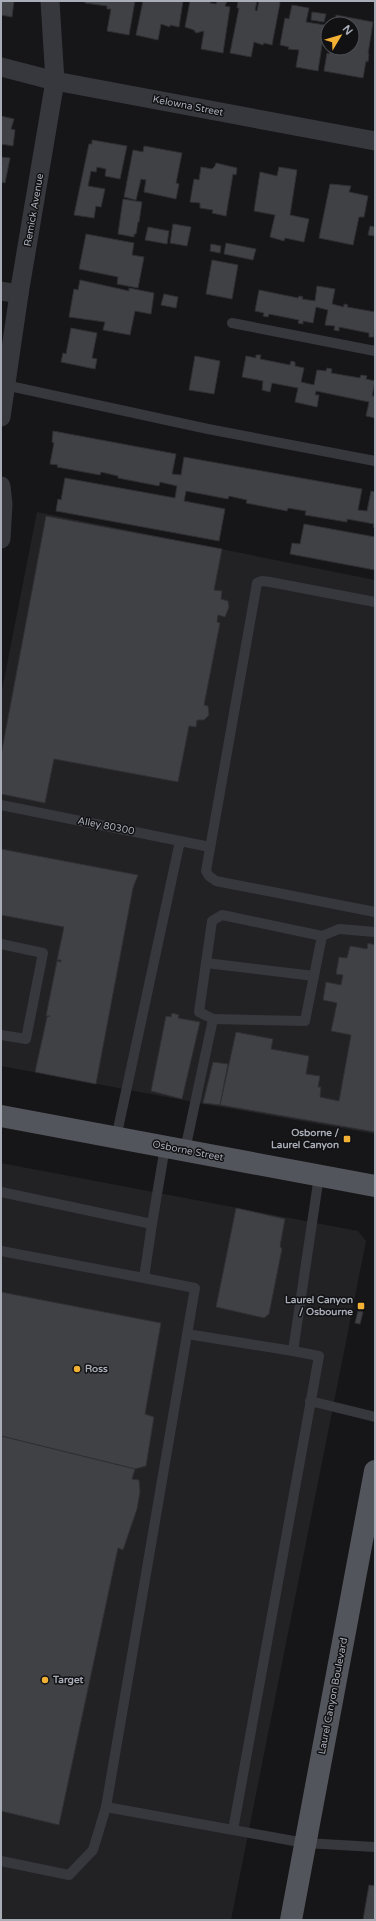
<svg xmlns="http://www.w3.org/2000/svg" width="376" height="1921" font-family="'Varela Round',sans-serif">
  <style>
    .built { fill: #222225 }
    .building { fill: #404145; stroke: #303034 }
    .lines { fill: none; stroke-linecap: round; stroke-linejoin: round }
    .lane { stroke: #37383d; stroke-width: 10 }
    .street { stroke: #37383d; stroke-width: 19 }
    .primary { stroke: #53555c; stroke-width: 22 }
    .poi-dot { fill: #f2b134; stroke: #111113; stroke-width: 1.5 }
    .labels { text-anchor: middle; dominant-baseline: central; stroke-width: 3; stroke-linejoin: round; paint-order: stroke }
    .street-label { font-size: 10px; fill: #a8adb8; stroke: #111113 }
    .poi-label { font-size: 10px; font-weight: bold; fill: #a8adb8; stroke: #111113; text-anchor: end }
  </style>
  <rect width="100%" height="100%" fill="#161618"/>
  <g class="built">
    <path d="M37,512l338,68v554l-171,-30 -203,-38v-371z"/>
    <path d="M1,1163l357,68 8,10 -135,679h-230z"/>
  </g>
  <g class="building">
    <path d="M1,1h13l-2,16 -11,-2z"/>
    <path d="M85,1h50l-6,34 -22,-4 4,-22h-4v-3l-22,-3z"/>
    <path d="M143,1h40l-4,26 -9,-2v2l-9,-3 -3,16 -22,-5z"/>
    <path d="M190,1h21l-1,2 6,1 1,-3h10l-2,5 5,1 -7,46 -22,-4 3,-18 -8,2 -2,-3 -9,-3z"/>
    <path d="M238,1h19l-2,9 2,1 2,-10h20l1,2 -8,42 -8,-2 -1,2 -9,-3 -3,15 -21,-4 9,-45h-2z"/>
    <path d="M292,5l17,3 -3,14 19,3 -7,46 -22,-4 3,-17 -11,-1 1,-2 -9,-2 5,-27 4,1z"/>
    <path d="M312,12l14,2 -2,8 -13,-2z"/>
    <path d="M336,15l37,7 -5,32h1l-1,8 -2,-1 -3,17 -39,-7 3,-18 2,1 1,-6h22v-24h-17z"/>
    <path d="M1,116l13,3 -3,10 4,1 -2,16 -12,-2z"/>
    <path d="M92,140l35,6 -7,33 -15,-3 1,-7 -9,-2 -1,5 -5,-1 -3,15 17,3 -4,18 -5,-1 -2,12 -20,-3 15,-71h3z"/>
    <path d="M144,146l38,7 -6,30 3,1 -3,15 -32,-7 2,-12 -5,-1 -5,21 -12,-3 9,-47 10,2z"/>
    <path d="M1,157l9,1 -5,25 -4,-1z"/>
    <path d="M216,163l21,5 -1,7 -3,-1 -7,42 -14,-3 1,-3 -13,-2v-5l-10,-1 4,-23 5,1 2,-13 11,2 3,-3z"/>
    <path d="M279,167l18,3 -7,45 19,4 -5,23 -19,-4 -1,3 -14,-4 5,-22 -21,-4 6,-39 17,4z"/>
    <path d="M330,184l21,2 -2,6 19,4 -4,21h-5l-6,28 -34,-7z"/>
    <path d="M123,199l19,3 -3,20h-1l-2,12h-2v3l-16,-3z"/>
    <path d="M173,224l18,3 -4,19 -17,-3z"/>
    <path d="M370,226l5,1v9l-7,-1z"/>
    <path d="M148,227l21,4 -2,13 -22,-4z"/>
    <path d="M86,234l48,9 -2,12 12,2 -6,31 -21,-4 1,-7 -39,-8z"/>
    <path d="M226,243l30,6 -3,11 -29,-6z"/>
    <path d="M211,244l10,2 -1,7 -10,-2z"/>
    <path d="M212,260l26,5 -6,34 -26,-5z"/>
    <path d="M80,280l49,11v-3l25,5 -3,21 -16,-3 -5,24 -27,-5 2,-8 -36,-5 5,-28 4,1z"/>
    <path d="M317,286l18,3 -3,15 12,3v-3l4,1 -1,2 28,5 -1,25h-5v-4l-30,-6v4l-5,-1 1,-4 -10,-1 3,-15 -12,-3 -3,16 -10,-2v3l-5,-1 1,-3 -30,-6 -1,3 -5,-1 1,-3 -9,-2 4,-21 39,8 1,-2 4,1 -1,2 13,2z"/>
    <path d="M164,294l14,3 -2,11 -15,-3z"/>
    <path d="M71,328l26,5 -5,25 5,1 -2,10 -34,-7 2,-9 3,1z"/>
    <path d="M256,355h5l-1,4 30,6 1,-4 4,1v4l9,2 -3,14 13,3 3,-15 9,1 1,-3 5,1 -1,4 29,5 1,-3 6,1 -1,3 9,2 -3,15h3v22l-9,-2 3,-14 -53,-11 -1,4h4l-2,12 -22,-5 3,-14 -26,-5 -2,9 -8,-2 1,-9 -21,-4 4,-21 10,2z"/>
    <path d="M195,356l25,5 -6,33 -25,-4z"/>
    <path d="M53,431l123,23 -4,20 9,1 3,-18 178,32 -4,21 9,1 4,-20 4,1v35h-2l1,-3 -27,-5v3l-42,-7 1,-4 -18,-3 -1,3 -41,-8 1,-3 -18,-4 -1,3 -42,-8 -2,10 41,8 -6,32 -163,-30 2,-12 3,1 4,-22 110,20 2,-12 -17,-4 -1,4 -41,-8v-2l-17,-4 -1,3 -43,-8 1,-2 -8,-1 4,-21 -2,-1z"/>
    <path d="M46,516l176,33 -8,41 8,1 -1,8 7,2 1,6 -4,10 -7,-2 -1,7 3,1 -16,82 4,1 1,9 -5,5h-7l-1,7 -7,-1 -11,56 -124,-23 -9,44 -44,-9v-39z"/>
    <path d="M304,524l71,13v33l-85,-16 2,-11 8,1z"/>
    <path d="M1,849l137,26 -5,13 -37,196 -61,-12 12,-55 3,-1h-4l11,-55 4,1v-2h-4l7,-33 -63,-12z"/>
    <path d="M368,943l7,2v187l-155,-27 16,-73 37,7 -2,10 38,7 -3,18 14,2 -2,11h3l-1,10 19,4 12,-66 -20,-4 6,-28 -14,-3 3,-18 15,3 2,-10 -7,-1 3,-17 8,1 3,-12 17,3z"/>
    <path d="M172,1013l7,2 -1,3 22,4 -18,77 -31,-8 15,-75 5,1z"/>
    <path d="M213,1062l15,2 -8,41 -17,-2z"/>
    <path d="M236,1208l49,11 -5,27 2,3 -13,65 -5,4 -48,-11z"/>
    <path d="M1,1292l160,31 -16,91 9,3 -8,49 -11,3 -134,-33z"/>
    <path d="M358,1311l5,1 -3,12 -5,-1z"/>
    <path d="M1,1436l134,33 -3,10 7,1 1,12 -3,17 -14,41 -5,-2 -59,277 -58,-14z"/>
    <path d="M369,1885l6,1v34h-12z"/>
  </g>
  <g class="lines">
    <g class="lane">
      <path d="M232,323l143,28"/>
      <path d="M5,385l203,44 167,32"/>
      <path d="M375,602l-105,-20 -8,-1 -5,2 -51,288 3,5 7,5 159,31"/>
      <path d="M1,805l209,42"/>
      <path d="M1,944l42,9 -17,86 -25,-4"/>
      <path d="M206,963l108,13"/>
      <path d="M213,1019l92,2 17,-85"/>
      <path d="M116,1138l64,-297"/>
      <path d="M185,1150l28,-131 -14,-7 13,-91 10,-6 100,21 17,-7 36,3"/>
      <path d="M1,1192l151,32 13,-77"/>
      <path d="M1,1251l143,27 8,-54"/>
      <path d="M187,1334l106,17 26,-175"/>
      <path d="M310,1401l65,16"/>
      <path d="M106,1807l89,-519 -51,-10"/>
      <path d="M233,1830l86,-474 -26,-5"/>
      <path d="M1,1861l68,14 24,-25 13,-43 199,36 70,4"/>
    </g>
    <g class="street">
      <path d="M1,67l54,14 320,60"/>
      <path d="M1,291l18,3"/>
      <path d="M1,417l18,-123 36,-213 -5,-80"/>
      <path d="M1,486l2,18 -2,35"/>
    </g>
    <g class="primary">
      <path d="M1,1116l374,70"/>
      <path d="M291,1920l84,-449"/>
    </g>
  </g>
  <g class="poi-dot">
    <rect x="343" y="1135" width="8" height="8" rx="2"/>
    <rect x="357" y="1302" width="8" height="8" rx="2"/>
    <circle cx="77" cy="1369" r="4"/>
    <circle cx="45" cy="1680" r="4"/>
  </g>
  <g class="labels">
    <g class="street-label">
      <text transform="translate(188 106) rotate(11)">Kelowna Street</text>
      <text transform="translate(34 210) rotate(-80)">Remick Avenue</text>
      <text transform="translate(106 826) rotate(11)">Alley 80300</text>
      <text transform="translate(188 1151) rotate(11)">Osborne Street</text>
      <text transform="translate(333 1696) rotate(-79)">Laurel Canyon Boulevard</text>
    </g>
    <g class="poi-label">
      <text x="339" y="1133">Osborne /<tspan x="339" dy="12">Laurel Canyon</tspan></text>
      <text x="353" y="1300">Laurel Canyon<tspan x="353" dy="12">/ Osbourne</tspan></text>
      <text x="85" y="1369" text-anchor="start">Ross</text>
      <text x="53" y="1680" text-anchor="start">Target</text>
    </g>
  </g>
  <rect width="376" height="1921" fill="none" stroke="#a8adb8" stroke-width="4"/>
  <g transform="translate(340 36) rotate(52)"><circle r="19" fill="#111113" stroke="#4d4f55"/>
  <path d="M0-3L7 15L0 10L-7 15Z" fill="#f2b134"/>
  <text y="-6" font-size="11" font-weight="bold" text-anchor="middle" fill="#a8adb8">N</text>
  </g>
</svg>
